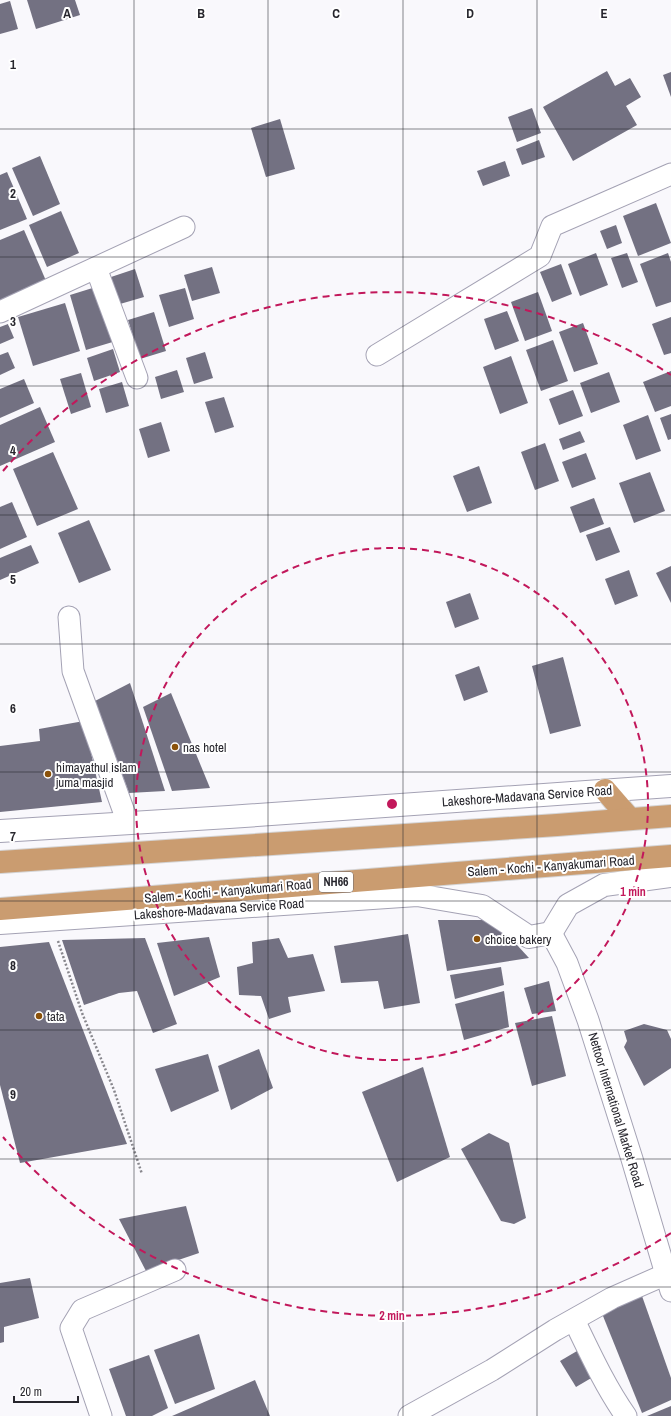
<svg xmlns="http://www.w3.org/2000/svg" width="671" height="1416" font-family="'Archivo Narrow',sans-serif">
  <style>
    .building { fill: #737182 }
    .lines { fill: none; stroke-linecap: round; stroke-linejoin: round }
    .minor-casing { stroke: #a4a2b4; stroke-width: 23 }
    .tertiary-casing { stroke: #a4a2b4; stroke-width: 24 }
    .trunk-casing { stroke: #d4d4d5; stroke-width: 24 }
    .path { stroke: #88878d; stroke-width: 2.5; stroke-dasharray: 2 2; stroke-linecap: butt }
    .minor { stroke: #fff; stroke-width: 21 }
    .tertiary { stroke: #fff; stroke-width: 22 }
    .trunk { stroke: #ca9c70; stroke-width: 22 }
    .grid { fill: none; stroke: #27262d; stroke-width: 1; stroke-opacity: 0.55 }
    .ring { fill: none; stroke: #c2185b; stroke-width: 2; stroke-dasharray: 7 5 }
    .poi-dot { fill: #8b520a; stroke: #fff; stroke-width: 1.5 }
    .labels { text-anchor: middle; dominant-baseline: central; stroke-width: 4; stroke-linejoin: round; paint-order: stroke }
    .shield { fill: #fff; stroke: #68676c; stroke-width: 1 }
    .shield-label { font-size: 12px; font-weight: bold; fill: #27262d }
    .poi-label { font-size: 13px; fill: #27262d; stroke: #fff; text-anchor: start }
    .street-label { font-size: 13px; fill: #27262d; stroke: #fff }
    .grid-label { font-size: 13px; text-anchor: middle; font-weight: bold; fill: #27262d; stroke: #fff; stroke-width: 4; stroke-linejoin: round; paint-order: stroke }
    .centre { fill: #c2185b; stroke: #fff; stroke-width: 2 }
    .ring-label { font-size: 12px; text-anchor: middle; font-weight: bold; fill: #c2185b; stroke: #fff; stroke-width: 4; stroke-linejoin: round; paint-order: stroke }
  </style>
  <rect width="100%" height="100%" fill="#f9f8fc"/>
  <g class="building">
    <path d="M27,0h48l5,15 -44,14z"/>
    <path d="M10,1l8,28 -18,5v-30z"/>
    <path d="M607,71l8,15 15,-8 11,19 -15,9 11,19 -64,36 -30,-54z"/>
    <path d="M671,72v25l-8,-22z"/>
    <path d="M532,108l9,25 -24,9 -9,-25z"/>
    <path d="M280,119l15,50 -29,8 -15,-49z"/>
    <path d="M539,140l6,17 -23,8 -6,-16z"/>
    <path d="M40,156l20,48 -27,12 -21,-48z"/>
    <path d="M505,161l5,15 -27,10 -6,-15z"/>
    <path d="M7,172l20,47 -27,11v-55z"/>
    <path d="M656,203l15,40 -33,13 -15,-40z"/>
    <path d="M61,211l18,42 -32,14 -18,-42z"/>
    <path d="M616,225l6,18 -15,6 -7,-18z"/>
    <path d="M24,230l23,53 -47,21v-64z"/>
    <path d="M596,253l12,32 -28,11 -12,-32z"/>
    <path d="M627,253l11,29 -16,6 -11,-30z"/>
    <path d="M668,253l3,9v40l-15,5 -16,-43z"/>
    <path d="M561,264l11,30 -20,8 -12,-30z"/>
    <path d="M212,267l8,26 -28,8 -8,-26z"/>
    <path d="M135,269l9,28 -24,7 -9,-27z"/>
    <path d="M99,286l17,55 -30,9 -16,-55z"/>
    <path d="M185,288l9,31 -25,8 -10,-32z"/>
    <path d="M538,292l14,39 -27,10 -14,-39z"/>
    <path d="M65,303l15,48 -47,15 -15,-49z"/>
    <path d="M507,311l12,30 -24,9 -11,-31z"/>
    <path d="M154,312l12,39 -26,8 -12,-39z"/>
    <path d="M671,317v36l-7,2 -12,-31z"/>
    <path d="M583,323l15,41 -24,8 -15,-40z"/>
    <path d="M8,324l6,14 -14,6v-17z"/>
    <path d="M553,340l15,41 -27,10 -15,-41z"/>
    <path d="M113,349l7,23 -26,9 -7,-23z"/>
    <path d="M8,352l7,16 -15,7v-20z"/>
    <path d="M205,352l8,26 -19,6 -8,-26z"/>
    <path d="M511,356l17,47 -28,11 -17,-47z"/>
    <path d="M177,370l7,22 -23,7 -6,-22z"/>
    <path d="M671,371v35l-16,6 -12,-30z"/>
    <path d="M609,372l11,30 -29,11 -11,-30z"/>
    <path d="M81,373l10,34 -20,7 -11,-35z"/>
    <path d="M24,379l10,24 -34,15v-29z"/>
    <path d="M122,382l7,24 -23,7 -7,-24z"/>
    <path d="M573,390l10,26 -24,9 -10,-26z"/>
    <path d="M224,397l10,30 -19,6 -10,-31z"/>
    <path d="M40,407l15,35 -55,24v-41z"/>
    <path d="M671,414v25l-3,1 -8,-22z"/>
    <path d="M648,415l13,36 -25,9 -13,-35z"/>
    <path d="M161,422l9,29 -22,7 -9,-29z"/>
    <path d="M580,431l5,11 -22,8 -4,-11z"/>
    <path d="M545,443l14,38 -24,9 -14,-38z"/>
    <path d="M53,452l25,57 -41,17 -24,-57z"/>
    <path d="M586,453l10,26 -24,9 -10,-26z"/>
    <path d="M479,466l13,37 -25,9 -14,-36z"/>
    <path d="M650,472l15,39 -31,12 -15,-40z"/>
    <path d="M594,498l10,26 -24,9 -10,-26z"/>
    <path d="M12,502l15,35 -27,12v-42z"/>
    <path d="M89,520l22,50 -32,13 -21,-50z"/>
    <path d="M610,527l10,25 -24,9 -10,-26z"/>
    <path d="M31,545l8,18 -39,17v-22z"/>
    <path d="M671,566v37l-15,-30z"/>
    <path d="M629,570l9,26 -23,9 -10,-26z"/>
    <path d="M470,593l9,26 -24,9 -9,-26z"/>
    <path d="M563,657l18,69 -31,8 -18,-68z"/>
    <path d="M479,666l9,26 -24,9 -9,-26z"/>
    <path d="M130,683l35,108 -36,2 -34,-92z"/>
    <path d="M171,693l39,95 -38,3 -29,-84z"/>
    <path d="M84,721l18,81 -102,10v-66l40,-5 -1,-12z"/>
    <path d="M438,920h56l35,38 -82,13z"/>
    <path d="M408,934l12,69 -36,6 -6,-28 -37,2 -7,-37z"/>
    <path d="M209,937l11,40 -46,19 -17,-53z"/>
    <path d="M145,938l32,86 -24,9 -16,-42 -18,2 -35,12 -22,-65z"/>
    <path d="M279,938l9,20 25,-4 12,37 -37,6 3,15 -22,7 -8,-23 -22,-1 -2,-28 16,-4 -1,-21z"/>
    <path d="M49,942l78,202 -107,19 -20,-78v-138z"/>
    <path d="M501,967l3,18 -49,14 -5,-24z"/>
    <path d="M549,981l7,30 -24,3 -8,-26z"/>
    <path d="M504,991l5,36 -45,13 -9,-36z"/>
    <path d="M552,1016l14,60 -34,10 -17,-63z"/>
    <path d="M644,1024l23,6 4,9v29l-27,18 -20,-39 3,-6 -3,-10z"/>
    <path d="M259,1049l14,39 -42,22 -13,-44z"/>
    <path d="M208,1054l11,37 -48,21 -16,-43z"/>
    <path d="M423,1067l27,90 -53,25 -35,-90z"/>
    <path d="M489,1133l20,10 17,75 -12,6 -13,-3 -40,-72z"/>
    <path d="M186,1206l13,47 -53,18 -27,-52z"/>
    <path d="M30,1278l9,40 -35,9v15l-4,1v-60z"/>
    <path d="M642,1296l29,82v22l-29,13 -41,-102z"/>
    <path d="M199,1334l16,55 -40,15 -21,-54z"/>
    <path d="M577,1351l16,26 -17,10 -16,-26z"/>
    <path d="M149,1355l19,53 -16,8h-26l-17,-47z"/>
    <path d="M255,1380l15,36h-98z"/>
    <path d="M671,1406v10h-24z"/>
  </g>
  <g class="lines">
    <defs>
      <g id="minor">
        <path d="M96,268l41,110"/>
        <path d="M0,312l184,-85"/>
        <path d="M377,355l163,-99 12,-30 119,-52"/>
        <path d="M69,617l4,54 55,152"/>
        <path d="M551,933l16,30 21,57 44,139 39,132"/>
        <path d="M574,1320c16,33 31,66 52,96"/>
        <path d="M101,1416l-30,-88 11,-18 93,-40"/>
        <path d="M409,1416l83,-46 63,-40 57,-32 59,-26"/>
      </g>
      <g id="tertiary">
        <path d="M0,831l229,-14 442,-31"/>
        <path d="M0,923l417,-28 65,11 47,31 22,-4 17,-28 36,-20 67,-9"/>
      </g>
      <g id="trunk">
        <path d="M605,790l25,29"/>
        <path d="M0,862l557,-37 114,-9"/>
        <path d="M0,909l671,-53"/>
      </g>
    </defs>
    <use href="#minor" class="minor-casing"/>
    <use href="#tertiary" class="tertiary-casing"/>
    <use href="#trunk" class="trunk-casing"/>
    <path class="path" d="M58,941l24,72 32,77 28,84"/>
    <use href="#minor" class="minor"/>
    <use href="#tertiary" class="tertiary"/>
    <use href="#trunk" class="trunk"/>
  </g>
  <path class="grid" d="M134,0v1416M268,0v1416M403,0v1416M537,0v1416M0,129h671M0,257h671M0,386h671M0,515h671M0,644h671M0,772h671M0,901h671M0,1030h671M0,1159h671M0,1287h671"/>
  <g class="ring">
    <circle cx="392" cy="804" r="256"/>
    <path d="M671 1233A512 512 0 0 1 3 1137M3 471A512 512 0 0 1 671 375"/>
  </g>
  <g class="poi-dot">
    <circle cx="175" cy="747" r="4"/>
    <circle cx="48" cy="774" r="4"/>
    <circle cx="477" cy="939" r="4"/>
    <circle cx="39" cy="1016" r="4"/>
  </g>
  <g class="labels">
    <rect class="shield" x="319" y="872" width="34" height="20" rx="3"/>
    <g class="shield-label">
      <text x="336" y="882">NH66</text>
    </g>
    <g class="poi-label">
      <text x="183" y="747">nas hotel</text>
      <text x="56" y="767">himayathul islam<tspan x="56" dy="15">juma masjid</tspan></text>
      <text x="485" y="939">choice bakery</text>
      <text x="47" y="1016">tata</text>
    </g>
    <g class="street-label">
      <text transform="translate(527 796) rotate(-4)">Lakeshore-Madavana Service Road</text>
      <text transform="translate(551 866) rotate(-4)">Salem - Kochi - Kanyakumari Road</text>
      <text transform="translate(228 891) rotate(-5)">Salem - Kochi - Kanyakumari Road</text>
      <text transform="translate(219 909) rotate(-4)">Lakeshore-Madavana Service Road</text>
      <text transform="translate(616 1110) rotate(73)">Nettoor International Market Road</text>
    </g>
  </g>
  <g class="grid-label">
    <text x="67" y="18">A</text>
    <text x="201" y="18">B</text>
    <text x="336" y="18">C</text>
    <text x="470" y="18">D</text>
    <text x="604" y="18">E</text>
    <text x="13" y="69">1</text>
    <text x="13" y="198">2</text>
    <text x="13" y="326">3</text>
    <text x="13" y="455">4</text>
    <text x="13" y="584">5</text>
    <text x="13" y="713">6</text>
    <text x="13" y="841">7</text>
    <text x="13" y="970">8</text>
    <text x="13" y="1099">9</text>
  </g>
  <circle cx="392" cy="804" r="6" class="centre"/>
  <g class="ring-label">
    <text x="633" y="896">1 min</text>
    <text x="392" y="1320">2 min</text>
  </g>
  <path d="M14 1396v6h64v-6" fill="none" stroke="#27262d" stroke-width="2"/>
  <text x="20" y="1396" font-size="12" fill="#27262d" stroke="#ffffff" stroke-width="3" paint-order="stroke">20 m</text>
</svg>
